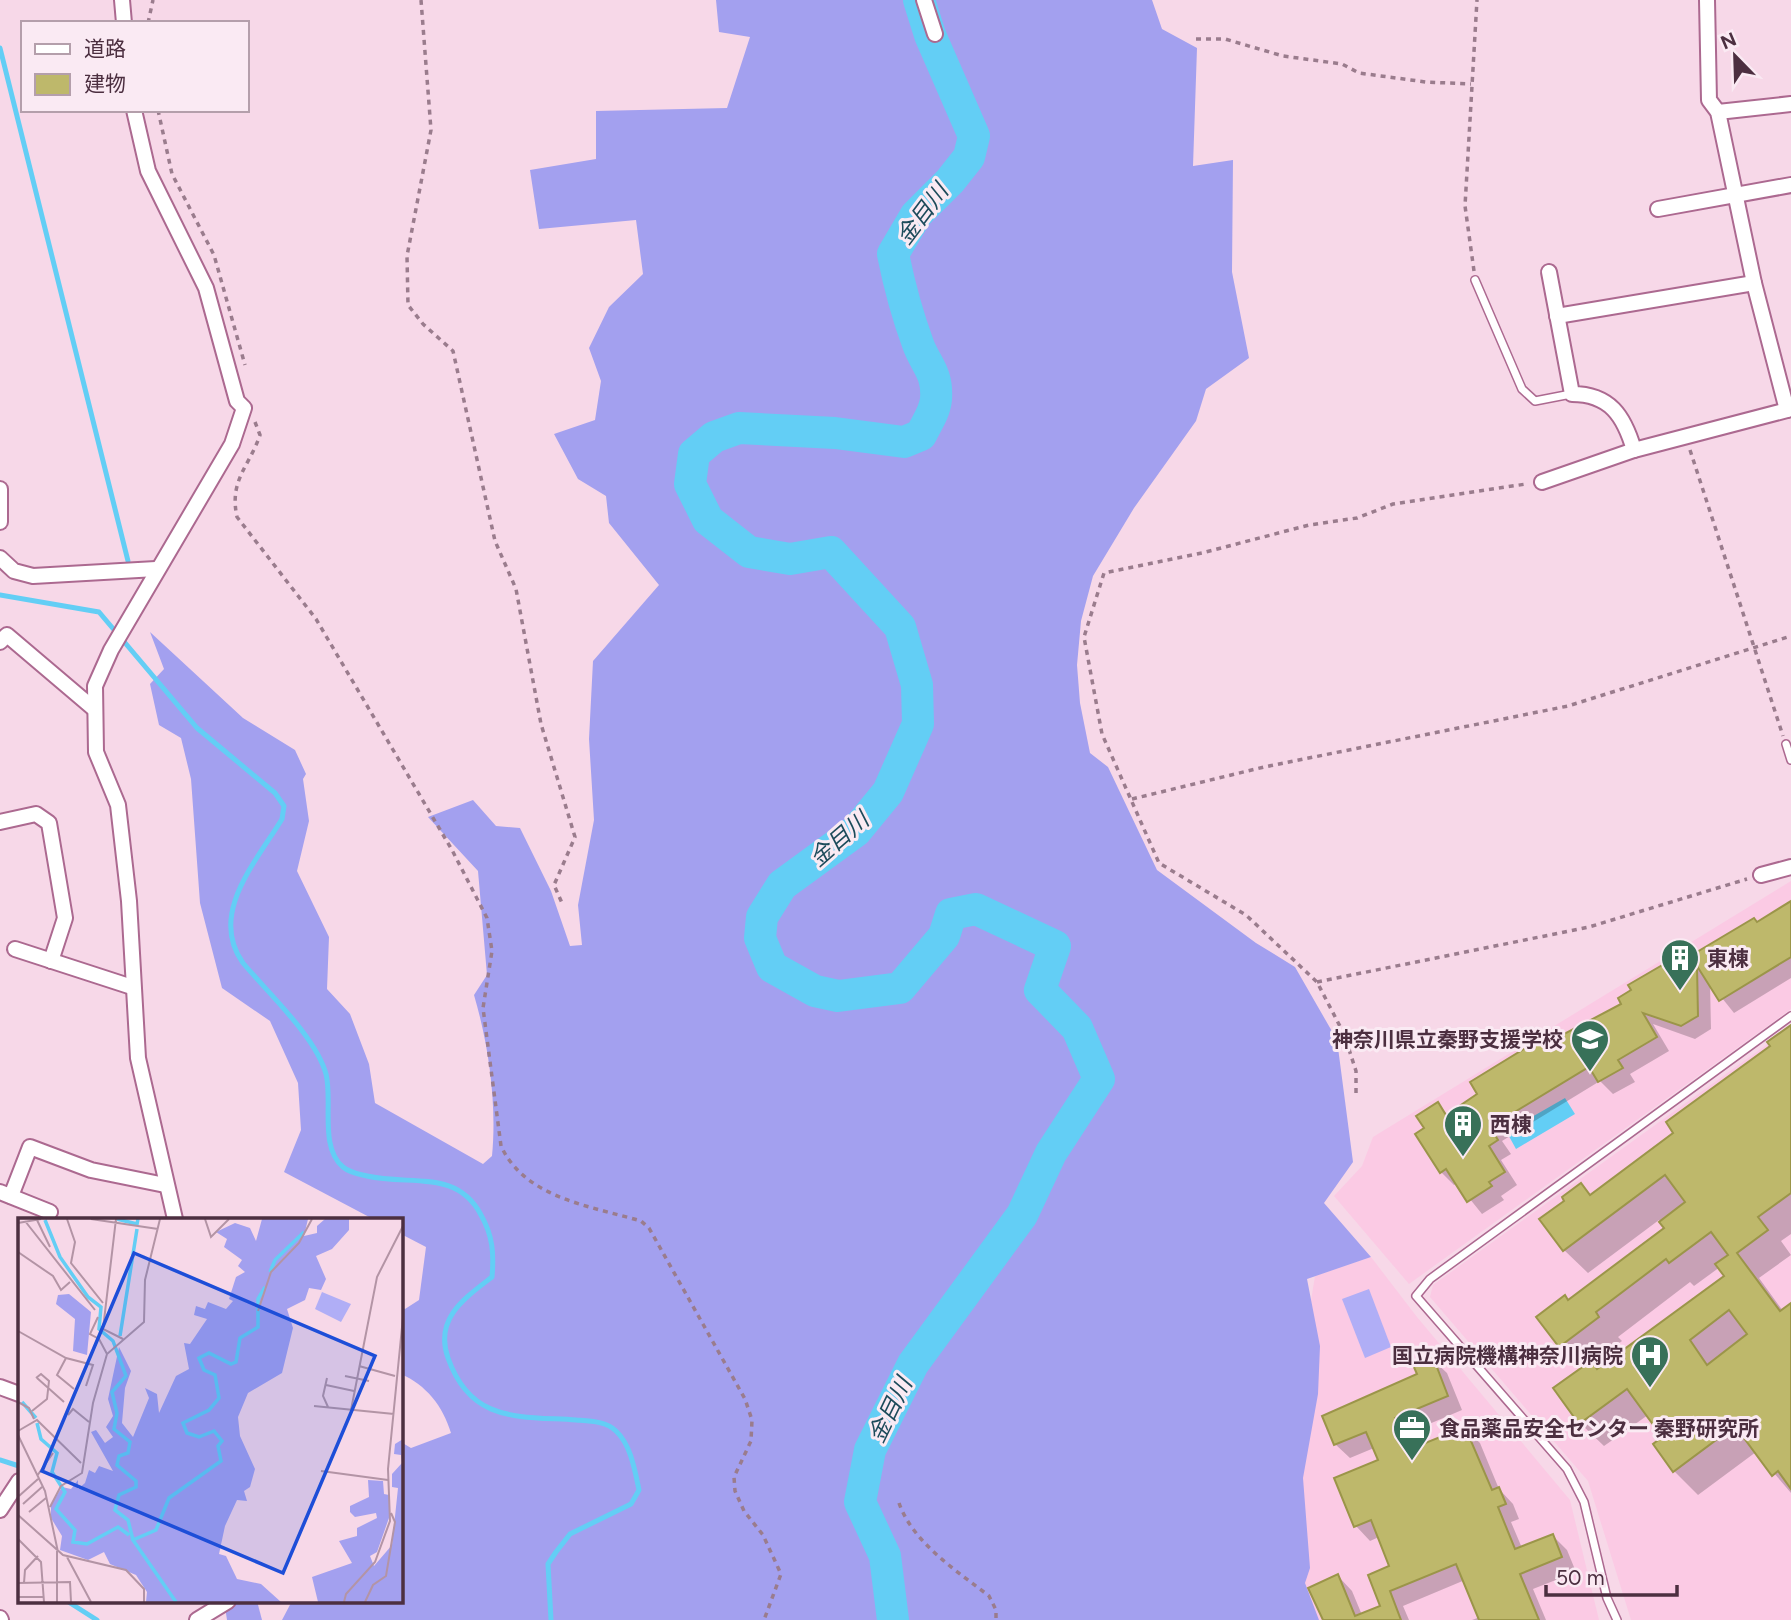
<svg xmlns="http://www.w3.org/2000/svg" width="1791" height="1620" font-family="Figtree,'Noto Sans JP',sans-serif">
  <style>
    .built { fill: #fbcae4 }
    .green { fill: #b0aef6 }
    .forest { fill: #a3a0ef }
    .water { fill: #63cef5 }
    .shadow { fill: #0003; fill-rule: evenodd }
    .lines { fill: none; stroke-linecap: round; stroke-linejoin: round }
    .stream { stroke: #63cef5; stroke-width: 5 }
    .river { stroke: #63cef5; stroke-width: 32 }
    .building { fill: #beb86b; stroke: #9b9549; stroke-width: 2; fill-rule: evenodd }
    .service-casing { stroke: #ac6990; stroke-width: 10 }
    .minor-casing { stroke: #ac6990; stroke-width: 18 }
    .path { stroke: #9a7c8d; stroke-width: 3.5; stroke-dasharray: 5 5; stroke-linecap: butt }
    .service { stroke: #fff; stroke-width: 7 }
    .minor { stroke: #fff; stroke-width: 14 }
    .labels { text-anchor: middle; dominant-baseline: central; stroke-width: 6; stroke-linejoin: round; paint-order: stroke }
    .poi-label { font-size: 21px; font-weight: bold; fill: #4c2f40; stroke: #faeaf3; text-anchor: start }
    .water-label { font-size: 23px; font-style: italic; fill: #1d4b5b; stroke: #faeaf3 }
    .inset-river { fill: none; stroke: #63cef5; stroke-width: 3.5 }
    .inset-road { fill: none; stroke: #b394a5; stroke-width: 2 }
    .view { fill: #1d4ed8; fill-opacity: 0.15; stroke: #1d4ed8; stroke-width: 3.5 }
    .inset-edge { fill: none; stroke: #4c2f40; stroke-width: 3.5 }
  </style>
  <rect width="100%" height="100%" fill="#f7d8e8"/>
  <g class="built">
    <path d="M1791,881v128l-382,275 -75,-88 28,-30 11,-29z"/>
    <path d="M1791,1027v593h-160l-43,-139 -158,-184 3,-12z"/>
    <path d="M1371,1257l46,60 153,183 29,120h-300l-22,-110 38,-234z"/>
  </g>
  <path class="green" d="M1369,1289l22,58 -26,11 -23,-59z"/>
  <g class="forest">
    <path d="M716,0h436l10,29 35,19 -4,118 40,-6 -1,112 17,86 -43,31 -10,32 -62,87 -41,68 -12,45 -4,44 3,38 10,50 18,14 49,103 99,73 39,24 42,73 16,122 -29,41 47,54 -64,22 13,67 -2,48 -15,84 7,90 -5,15 14,37h-1037l10,-19h109v-159l10,6 40,-15c-8,-27 -25,-48 -50,-59v-67l4,2 14,-9 7,-53 -25,-13v-15h-28l-89,-47 17,-42 -3,-47 -28,-62 -48,-33 -22,-85 -9,-124 -10,-41 -22,-13 -9,-41 14,-15 -14,-37 93,86 52,32 11,24 -3,5 6,42 -12,50 32,66 -2,52 23,25 19,50 6,39 108,61 9,-8c5,-52 -3,-110 -18,-161l13,-20 -9,-104 -50,-54 45,-17 23,26 24,2 31,63 19,55 12,-1 -4,-40 16,-85 -5,-81 4,-78 66,-76 -50,-62 -3,-27 -28,-17 -24,-45 41,-14 6,-39 -12,-33 20,-41 34,-33 -7,-54 -97,9 -9,-59 66,-11v-48l131,-3 23,-71 -31,-5z"/>
    <path d="M232,1601h25l5,19h-35l-2,-13z"/>
  </g>
  <path class="water" d="M1565,1098l10,16 -59,35 -11,-20h6z"/>
  <g class="shadow">
    <path d="M1791,903v75l-57,35 -24,-30 1,46 -16,10 -42,-15 16,27 -39,23 5,8 -22,12 -13,-13 -98,60 9,13 -10,6 16,25 -16,11 3,4 -22,14 -25,-31 -3,2 -13,-13 -15,-43 11,-25 11,11 102,-71 74,-39 52,-38z"/>
    <path d="M1791,1031v203l-10,7 10,14 -32,23 24,33 8,-6v188l-35,-41 -58,43 -24,-24 -10,-33 -16,-23 -44,31 -24,-23 3,-54 -23,-23 9,-44 97,-73 -7,-9 -71,53 -24,-23 3,-49 14,-16 11,11 84,-63zM1720,1267l6,9 -128,94 -6,-6 30,-23 -4,-4 72,-55 4,4z"/>
    <path d="M1432,1359l15,14 15,37 -54,23 7,16 50,-20 15,14 19,46 14,15 6,15 -8,3 11,26 31,-12 14,14 9,22 -43,17 13,31h-74l8,-3 -15,-37 -62,26 6,14h-85l14,-44 14,15 10,24 20,-9 9,-39 -12,-30 -9,4 -14,-15 24,-65 -6,-13 -24,10 -15,-14 84,-69z"/>
  </g>
  <g class="lines">
    <g class="stream">
      <path d="M0,48l128,513"/>
      <path d="M0,595l99,17 98,116 78,65 9,13 -2,13c-26,43 -74,95 -39,144 25,30 73,74 83,111 7,27 -7,73 17,93 7,6 16,7 24,9 44,10 90,-7 114,39 12,21 13,39 11,62 -27,21 -58,41 -44,81 23,65 70,58 128,62 13,1 30,1 40,11 15,14 19,40 23,59l-8,14 -61,30 -14,18 -8,12 3,56"/>
      <path d="M0,1460l19,6"/>
      <path d="M67,1601l30,19"/>
    </g>
    <path class="river" d="M893,1620l-8,-64 -25,-54 10,-52 43,-86 109,-149 29,-62 48,-74 -22,-51 -37,-38 15,-44 -79,-37 -25,5 -7,22 -44,52 -62,8 -23,-5 -43,-24 -12,-29 2,-21 20,-32 74,-54 32,-39 30,-68 -1,-39 -17,-58 -69,-75 -41,7 -41,-7 -41,-32 -18,-36 4,-30 20,-17 25,-9 96,5 69,9 17,-7c5,-11 14,-23 15,-36 2,-27 -11,-35 -18,-55 -11,-30 -19,-60 -25,-90l23,-39 34,-34 19,-24 5,-21 -44,-101 -11,-35"/>
  </g>
  <g class="building">
    <path d="M1791,901v56l-72,44 -22,-35 1,50 -17,10 -38,-13 14,24 -39,23 5,8 -25,14 -9,-15 -99,60 8,13 -9,6 16,26 -16,10 3,4 -25,16 -21,-33 -6,4 -25,-39 9,-6 -8,-12 22,-14 8,13 31,-21 -7,-12 75,-46 4,6 72,-38 -3,-6 13,-8 -3,-5 43,-25 4,5 79,-47 3,4z"/>
    <path d="M1791,1025v168l-33,24 10,13 -31,23 43,58 11,-8v186l-13,-18 -6,5 -37,-50 -62,46 -20,-28 9,-7 -35,-48 -48,35 -26,-36 38,-27 6,8 127,-93 -9,-12 13,-9 -17,-23 -42,31 -3,-4 -70,53 3,5 -40,30 -23,-30 29,-22 3,5 96,-72 -5,-6 26,-20 -20,-27 -102,76 -24,-32 25,-18 -2,-4 19,-14 9,12 83,-62 -7,-11 104,-76 -3,-4zM1729,1310l18,24 -40,31 -17,-25z"/>
    <path d="M1433,1357l15,39 -53,22 13,32 57,-23 27,63 7,-3 7,17 -8,3 17,42 38,-15 9,23 -42,17 19,46h-60l-23,-56 -66,27 11,29h-78l-15,-32 30,-14 17,42 25,-10 -12,-31 21,-9 -18,-46 -17,7 -20,-49 44,-18 -12,-28 -32,13 -12,-29 95,-42 -4,-9z"/>
  </g>
  <g class="lines">
    <defs>
      <g id="service">
        <path d="M1475,280l47,109 13,12 36,-7"/>
        <path d="M1786,744l5,16"/>
        <path d="M1617,1620l-10,-22 -23,-96 -17,-33 -151,-173 14,-17 361,-263"/>
      </g>
      <g id="minor">
        <path d="M122,0l2,23"/>
        <path d="M924,0l11,34"/>
        <path d="M1707,0l2,100 9,12 36,171 33,127"/>
        <path d="M134,110l14,61 58,117 31,113 7,7 -12,36 -121,206 -16,36 1,66 22,53 11,96 9,157 37,161"/>
        <path d="M1718,112l73,-8"/>
        <path d="M1658,209l133,-24"/>
        <path d="M1549,272l23,122c38,0 52,22 62,56"/>
        <path d="M1557,316l197,-33"/>
        <path d="M1542,482l92,-32 157,-41"/>
        <path d="M0,489v33"/>
        <path d="M0,558l14,13 19,5 123,-7"/>
        <path d="M0,642l7,-7 86,73"/>
        <path d="M0,822l36,-8 13,9 16,95 -14,43"/>
        <path d="M1761,875l30,-8"/>
        <path d="M15,949l117,38"/>
        <path d="M0,1192l50,20"/>
        <path d="M11,1196l19,-49 61,23 74,15"/>
        <path d="M0,1387l19,7"/>
        <path d="M0,1510l19,-29"/>
        <path d="M0,1618l1,2"/>
        <path d="M197,1620l31,-19"/>
      </g>
    </defs>
    <use href="#service" class="service-casing"/>
    <use href="#minor" class="minor-casing"/>
    <g class="path">
      <path d="M421,0l10,130 -24,126 1,49 15,19 30,27 42,190 21,48 25,135 34,113 -21,48 8,18"/>
      <path d="M148,23l5,-23"/>
      <path d="M1196,39h29l58,17 59,8 17,9 67,9 45,2"/>
      <path d="M158,110l14,64 42,81 31,110"/>
      <path d="M1474,271l-9,-65 12,-206"/>
      <path d="M255,422l5,13c-11,32 -31,45 -23,82l79,102 136,231 35,68 5,33 -9,57 18,138c24,52 89,60 140,75l8,7 96,171 7,21 -1,21 -17,36 1,14 9,20 19,24 18,39 -17,46"/>
      <path d="M1690,450l93,286"/>
      <path d="M1132,799l132,-32 304,-61 223,-70"/>
      <path d="M1317,982l272,-55 158,-48"/>
      <path d="M1356,1093v-22l-12,-37 -27,-52 -71,-67 -87,-52 -57,-129 -18,-97 20,-64 98,-20 107,-28 48,-7 36,-14 133,-20"/>
      <path d="M899,1503c14,40 58,68 90,93l7,14v10"/>
    </g>
    <use href="#service" class="service"/>
    <use href="#minor" class="minor"/>
  </g>
  <defs>
    <symbol id="building-pin" viewBox="-11 -11 22 30"><path d="M0 17L-7.5 6A9.5 9.5 0 1 1 7.5 6Z" fill="#387159" stroke="#faeaf3"/><path d="M-4-6H4V6H1V3H-1V6H-4ZM-2.5-4.3h1.7v1.8h-1.7ZM.8-4.3h1.7v1.8H.8ZM-2.5-1h1.7V.8h-1.7ZM.8-1h1.7V.8H.8Z" fill="#fff"/></symbol>
    <symbol id="school-pin" viewBox="-11 -11 22 30"><path d="M0 17L-7.5 6A9.5 9.5 0 1 1 7.5 6Z" fill="#387159" stroke="#faeaf3"/><path d="M0-5L7-2L0 1L-7-2ZM-4 1L0 2.5L4 1V4Q0 6-4 4Z" fill="#fff"/></symbol>
    <symbol id="hospital-pin" viewBox="-11 -11 22 30"><path d="M0 17L-7.5 6A9.5 9.5 0 1 1 7.5 6Z" fill="#387159" stroke="#faeaf3"/><path d="M-5-5h3v3.5h4V-5h3V5h-3V1.5h-4V5h-3Z" fill="#fff"/></symbol>
    <symbol id="office-pin" viewBox="-11 -11 22 30"><path d="M0 17L-7.5 6A9.5 9.5 0 1 1 7.5 6Z" fill="#387159" stroke="#faeaf3"/><path d="M-6-3h4V-5.5h4V-3h4V5H-6ZM-1-4.5V-3h2v-1.5ZM-6 0V1H6V0Z" fill="#fff"/></symbol>
  </defs>
  <g fill-rule="evenodd">
    <use href="#building-pin" x="1658" y="936" width="44" height="60"/>
    <use href="#school-pin" x="1568" y="1017" width="44" height="60"/>
    <use href="#building-pin" x="1441" y="1102" width="44" height="60"/>
    <use href="#hospital-pin" x="1628" y="1333" width="44" height="60"/>
    <use href="#office-pin" x="1390" y="1406" width="44" height="60"/>
  </g>
  <g class="labels">
    <g class="poi-label">
      <text x="1707" y="958">東棟</text>
      <text x="1563" y="1039" text-anchor="end">神奈川県立秦野支援学校</text>
      <text x="1490" y="1124">西棟</text>
      <text x="1623" y="1355" text-anchor="end">国立病院機構神奈川病院</text>
      <text x="1439" y="1428">食品薬品安全センター 秦野研究所</text>
    </g>
    <g class="water-label">
      <text transform="translate(922 214) rotate(-53)">金目川</text>
      <text transform="translate(839 839) rotate(-41)">金目川</text>
      <text transform="translate(890 1410) rotate(-64)">金目川</text>
    </g>
  </g>
  <g transform="translate(18 1218)">
    <rect width="385" height="385" fill="#f7d8e8"/>
    <path d="M304,74l29,12 -10,18 -26,-13z" fill="#b0aef6"/>
    <path d="M244,1h46l-4,17 13,-3v-7l8,-7h24v11l-17,19 -16,7 10,23 -5,11 -12,-2 -4,12 -18,9 6,19 -11,45 -34,20 -10,24 2,19 15,33 -5,18 -6,4 3,10 -10,-1 -12,26 -6,28 7,2 11,23 24,5 20,18h-135l1,-10 -11,-17 -26,-11 -6,-12 -16,8 -28,-10 2,-14 -11,-18v-13l11,-18 9,2 7,-9v9l7,-6 4,-13 6,3 4,-7 14,5 -22,-39 5,-2 9,13 8,-6 -7,-10 7,-11 -5,-17 11,-52 12,24 -6,17 -3,35 11,14 16,-39 -4,-10 12,6 2,19 17,-37 13,-7 -5,-26 6,1 17,-25 -13,-4 2,-9 9,3 3,-7 18,7 7,-8 -4,-2 7,-22 9,-5 -7,-6 4,-6 -18,-13 3,-8 -11,-7 19,-9 15,5 6,13zM51,76l22,18 -4,43 -14,-4 2,-32 -19,-15 2,-9zM385,221v163h-85l-6,-25 40,-14 -13,-22 18,-5v-8l20,-10 -1,-5 -21,4 -5,-5v-6l19,-9 -1,-17 15,1 1,13 5,1 1,20 -13,37 -7,4 4,10 18,-21 6,-57 -6,-1v-13l10,-11 -1,-8 -7,-1 1,-10z" fill="#a3a0ef"/>
    <path class="inset-river" d="M99,1l20,5 1,-5M27,2l15,37 28,40 13,10 -2,22 14,12 13,35 -14,16 5,21 -3,16 16,13 -2,11 -9,3 -2,9 19,16v6l-17,8 -4,15 13,10 5,20M252,54l5,-12 29,-28M102,118l17,-107M4,184l14,16M19,205l4,16 16,14 -5,19 13,20 -9,17 19,21 -2,12 14,2 31,-17 11,8M158,384l-43,-62 23,-10 13,-32 52,-37 -3,-15 4,-5 -8,-10 -15,6 -12,-4 -4,-10 26,-13 10,-12 -4,-23 -11,-5 -5,-12 10,-5 22,11 5,-2 4,-24 18,-11v-28l7,-12"/>
    <path class="inset-road" d="M49,1l8,23 -4,21 32,40M73,1l67,10M98,1l-13,110 20,10M187,1l6,18 18,-18M19,2l13,27M7,3l70,89M0,5l23,-4M0,34l35,24 8,14 9,-8M240,93l13,-39 28,-29 13,-24M80,99l-8,17 9,5 8,15M0,113l48,27 27,7 -7,21M48,140l-9,17 17,14M341,148l36,10M327,158l24,5M19,160l27,24M309,160l-4,18 5,11M308,167l28,6M0,184l11,6 5,11M296,188l80,8M333,192l26,-133 26,-51M14,193l15,-12 2,-18 -8,-7 -5,4M50,197l5,-6 16,13M0,213l19,-11 44,43M0,217l27,56 13,61M303,253l67,9M19,258l16,-23M1,278l19,-17M5,286l19,-17M32,289l11,-21 21,-13 11,-70 14,-49 37,-32 1,-42 15,-61M11,294l17,-14M0,297l45,40 63,15 18,19v13M0,321l23,23 3,40M39,333v51M49,339l24,45M0,365l52,-1 1,20M6,365l1,-13 13,-14M0,379h26M326,384l2,-8 29,-32 15,-41 -2,-52 15,-152M347,384l8,-17 13,-9 9,-54 -4,-9"/>
    <path class="view" d="M116,35l241,103 -92,217 -241,-102z"/>
    <rect width="385" height="385" class="inset-edge"/>
  </g>
  <rect x="21" y="21" width="228" height="91" fill="#faeaf3" stroke="#b49fab" stroke-width="2"/>
  <rect x="35" y="44" width="35" height="10" fill="#ffffff" stroke="#b49fab" stroke-width="2"/>
  <text x="84" y="56" font-size="21" fill="#4c2f40">道路</text>
  <rect x="35" y="74" width="35" height="21" fill="#beb86b" stroke="#b49fab" stroke-width="2"/>
  <text x="84" y="91" font-size="21" fill="#4c2f40">建物</text>
  <g transform="translate(1735 56) rotate(337)" stroke="#faeaf3" stroke-width="5" paint-order="stroke">
  <path d="M0-5L12 26L0 18L-12 26Z" fill="#4c2f40"/>
  <text y="-10" font-size="19" font-weight="bold" text-anchor="middle" fill="#4c2f40">N</text>
  </g>
  <path d="M1546 1585v10h131v-10" fill="none" stroke="#4c2f40" stroke-width="3.5"/>
  <text x="1556" y="1585" font-size="21" fill="#4c2f40" stroke="#faeaf3" stroke-width="5" paint-order="stroke">50 m</text>
</svg>
